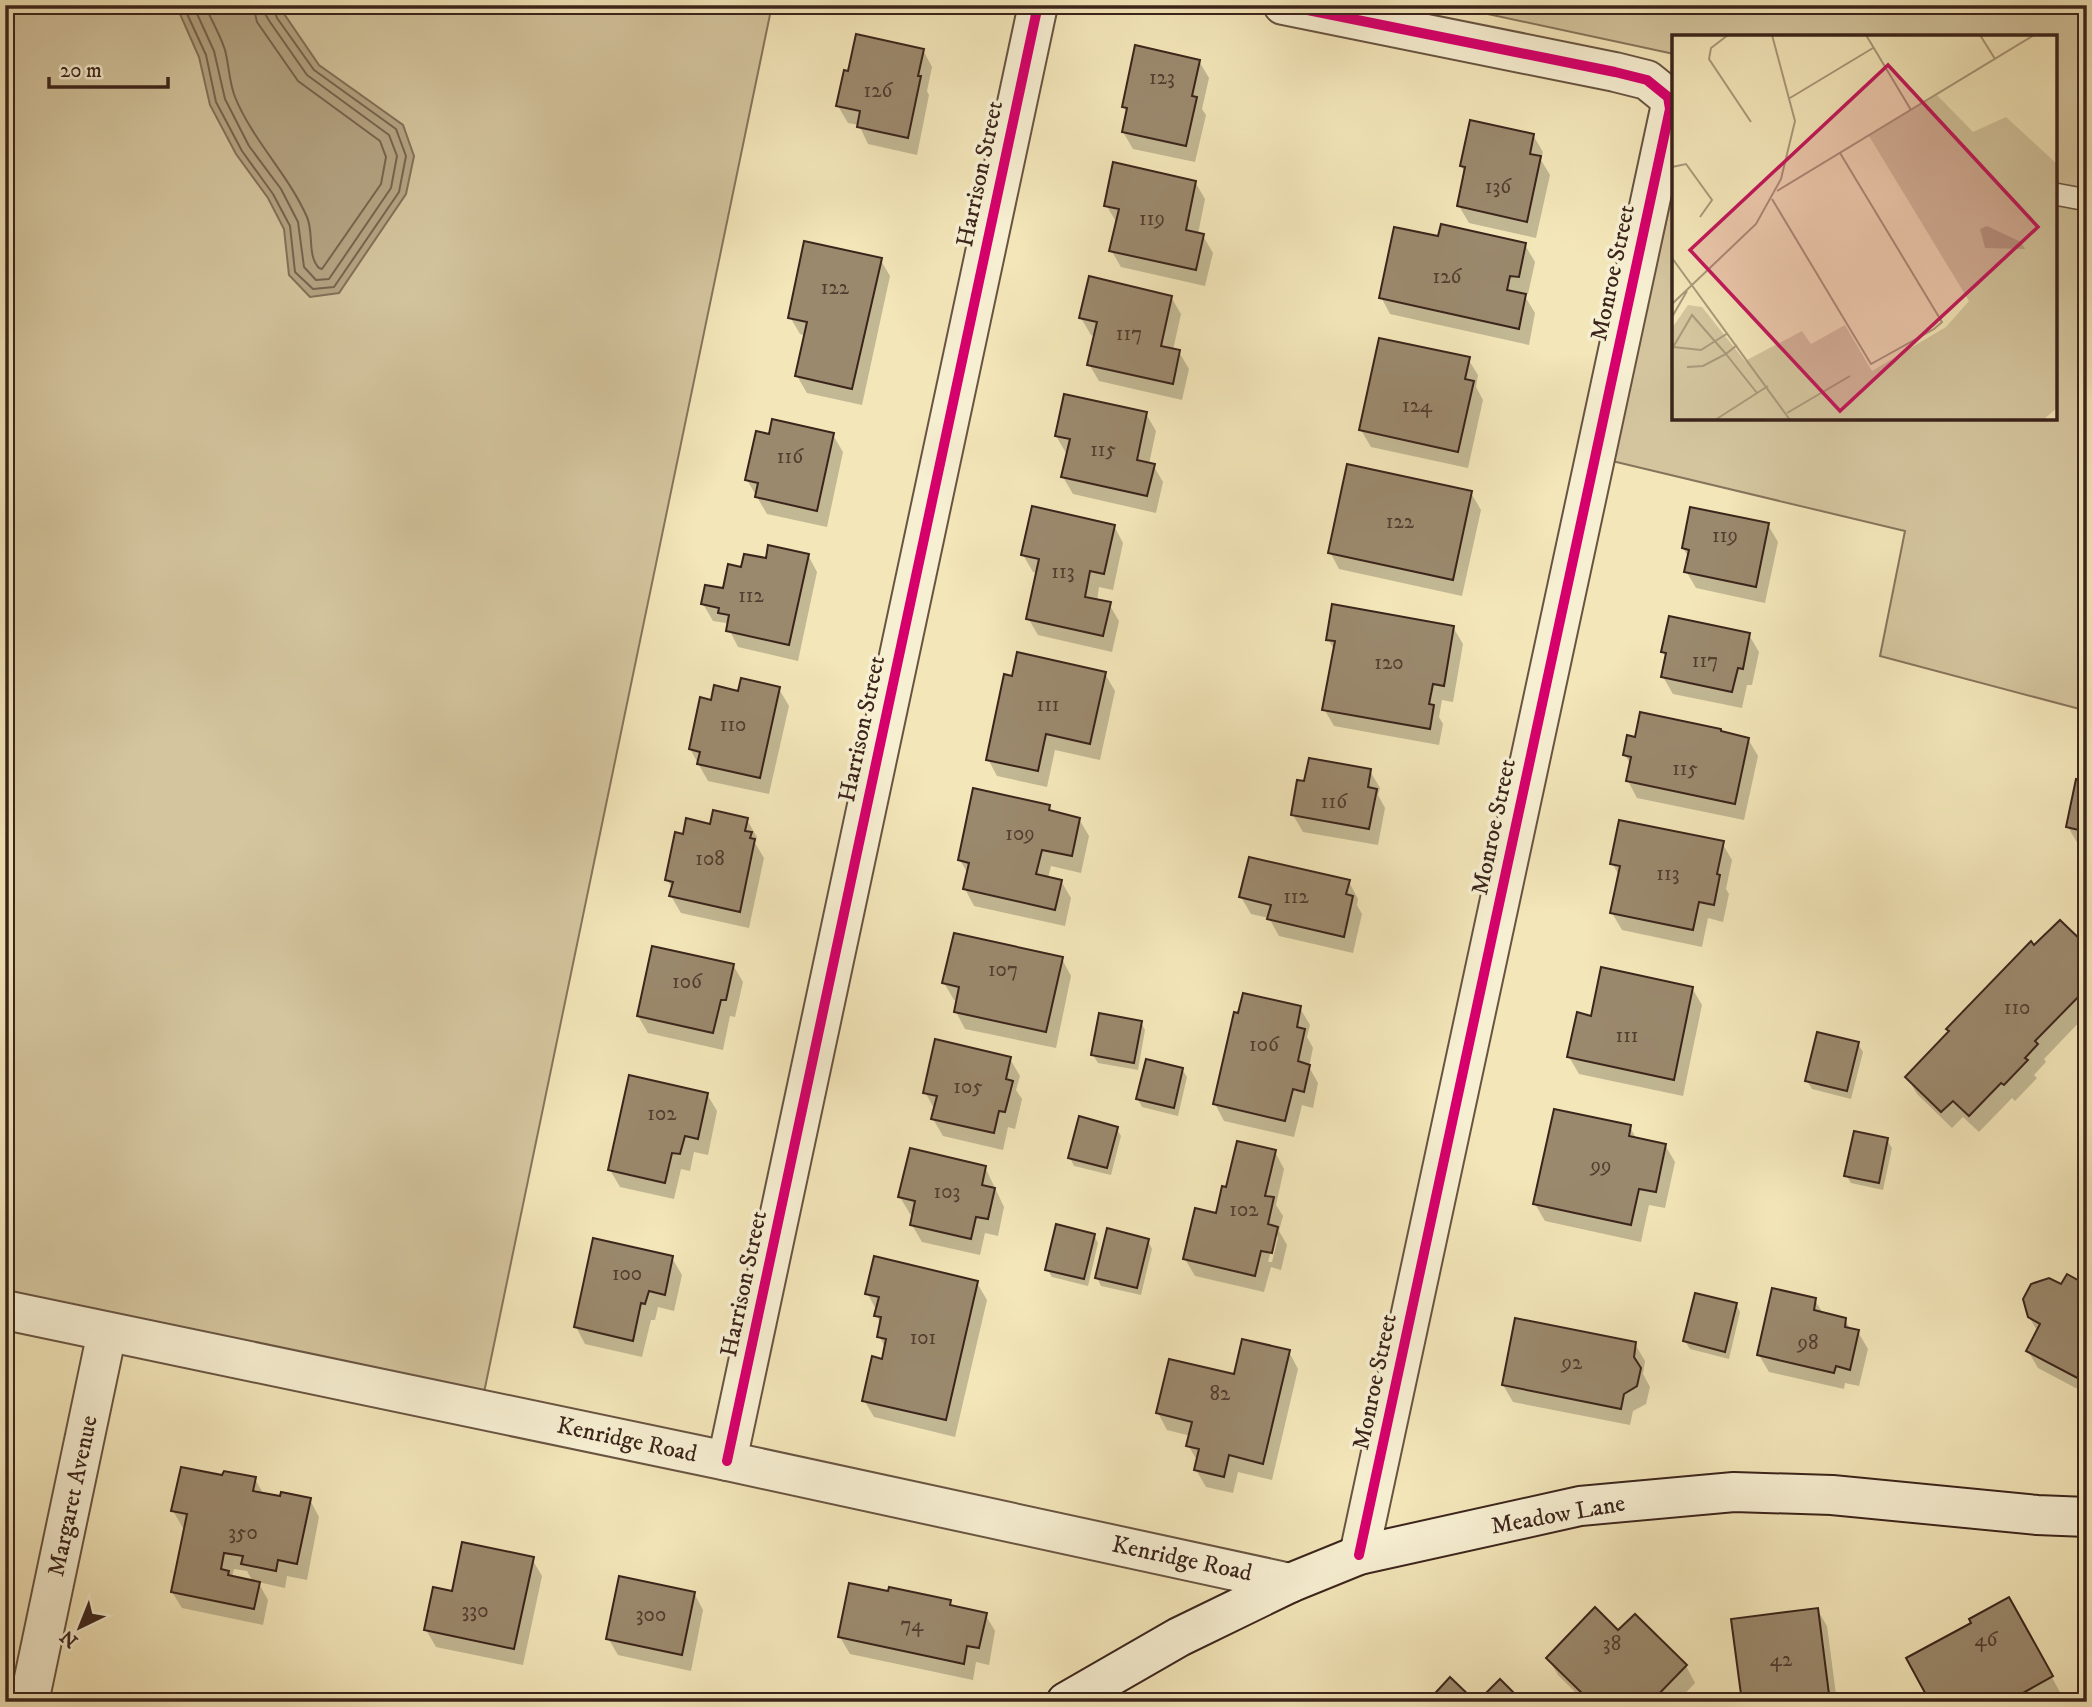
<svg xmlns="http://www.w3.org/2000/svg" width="2092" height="1707" font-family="'IM FELL DW Pica',serif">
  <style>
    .green { fill: #d4c59e; stroke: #88745c; stroke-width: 2 }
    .water { fill: #b4a483; stroke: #847159; stroke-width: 2 }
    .shadow { fill: #0003; fill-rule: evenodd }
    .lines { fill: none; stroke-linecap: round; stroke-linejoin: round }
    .shore { stroke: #78644f; stroke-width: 2 }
    .building { fill: #9b896d; stroke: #3b241b; stroke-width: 2 }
    .service-casing { stroke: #695442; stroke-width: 24 }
    .minor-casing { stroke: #695442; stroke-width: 42 }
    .secondary-casing { stroke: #3b241b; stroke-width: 42 }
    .service { stroke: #f7efd2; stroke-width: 21 }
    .minor { stroke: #f7efd2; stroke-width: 38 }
    .secondary { stroke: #f7efd2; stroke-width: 38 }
    .cycleway-casing { stroke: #f7efd2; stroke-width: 15 }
    .cycleway { stroke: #d6006c; stroke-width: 10 }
    .labels { text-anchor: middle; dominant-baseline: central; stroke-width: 7; stroke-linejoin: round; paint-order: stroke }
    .number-label { font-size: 21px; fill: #533d30 }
    .street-label { font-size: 24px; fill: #3b241b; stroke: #f7efd2 }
    .inset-road { fill: none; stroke: #a9987a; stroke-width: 2 }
    .view { fill: #c2185b; fill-opacity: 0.15; stroke: #c2185b; stroke-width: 3.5 }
    .inset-edge { fill: none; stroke: #3b241b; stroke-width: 3.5 }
  </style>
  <rect width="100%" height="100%" fill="#f3e6b9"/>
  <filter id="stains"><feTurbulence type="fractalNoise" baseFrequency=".00286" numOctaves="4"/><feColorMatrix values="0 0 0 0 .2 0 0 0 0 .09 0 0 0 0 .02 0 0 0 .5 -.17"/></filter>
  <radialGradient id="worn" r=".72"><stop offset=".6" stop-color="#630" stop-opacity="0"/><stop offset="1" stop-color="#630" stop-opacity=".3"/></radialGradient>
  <g class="green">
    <path d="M5,5h767l-291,1402 -476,-101z"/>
    <path d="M1446,5h641v706l-207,-55 25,-125 -293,-70 62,-275v232h381v-381h-381v17z"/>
  </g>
  <path class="water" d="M176,5h102l41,60 84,60 11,31 -8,38 -67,99 -29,4 -21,-22 -5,-46 -16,-31 -32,-44 -26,-49 -11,-48z"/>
  <g class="shadow">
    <path d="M923,50l9,17 -5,24 2,4 -12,60 -49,-11 -9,-19 -11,-2 -10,-17z"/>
    <path d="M1199,61l10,17 -7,31 4,6 -11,47 -62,-13 -10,-17 4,-19 -3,-6z"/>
    <path d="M1533,135l10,17 -2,8 9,15 -14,63 -67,-15 -10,-17 7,-32 -5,-8z"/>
    <path d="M1195,182l10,17 -7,35 5,2 10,17 -8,33 -84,-19 -10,-17 6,-27 -11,-18z"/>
    <path d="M1439,238l86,7 10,17 -7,32 -5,-1 12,20 -6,32 -139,-31 -9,-17z"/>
    <path d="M880,259l10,17 -28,129 -55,-12 -10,-17 9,-40 -6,-2 -10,-17z"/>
    <path d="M1171,297l10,17 -8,36 6,2 10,17 -7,31 -83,-19 -10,-17 6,-28 -4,-1 -10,-17z"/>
    <path d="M1468,359l10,16 -2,12 7,13 -15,68 -97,-21 -10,-17z"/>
    <path d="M1146,414l10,17 -7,33 4,1 10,17 -7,31 -83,-19 -10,-17 5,-24h-2l-10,-17z"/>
    <path d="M833,435l10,17 -16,75 -60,-13 -20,-34 23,-44z"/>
    <path d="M1471,493l10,17 -19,86 -123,-27 -9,-17z"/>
    <path d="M1768,525l10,17 -13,61 -69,-15 -10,-17 3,-13 -6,-10z"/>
    <path d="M1114,526l9,17 -10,47 -14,-3 -2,14 12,3 10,17 -7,31 -74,-17 -10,-17 10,-45 -5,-1 -10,-17z"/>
    <path d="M808,555l9,17 -19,89 -60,-14 -12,-24 -13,-2 -10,-17 21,-13 19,-22 24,-9z"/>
    <path d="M1453,627l10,17 -10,58 -11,-2 -3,17 4,7 -4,21 -105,-19 -10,-17 11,-58 -7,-12z"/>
    <path d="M1749,635l10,17 -7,33h-5l-5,23 -69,-14 -10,-17 4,-18 -4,-7z"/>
    <path d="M1105,674l10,17 -15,69 -45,-10 -8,37 -50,-11 -9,-17 25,-81z"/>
    <path d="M779,689l10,17 -20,88 -61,-13 -18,-32 22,-47 28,-9z"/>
    <path d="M1722,733l26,6 10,17 -14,64 -107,-22 -9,-17 3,-16 -6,-10 11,-16z"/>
    <path d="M1370,771l10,17 -2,7 7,13 -7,37 -75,-13 -10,-17z"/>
    <path d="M2087,783v63l-9,-2 -10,-17z"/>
    <path d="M1049,806l3,7 27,6 10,17 -8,37 -30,-7 -3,12 13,3 10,17 -6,28 -91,-20 -9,-17 3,-15 -8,-14z"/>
    <path d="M747,820l10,17 -2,6 9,15 -15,70 -68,-15 -10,-17 2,-6 -6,-11 45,-53z"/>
    <path d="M1722,843l10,17 -6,29 3,5 -6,28 -15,-4 -6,29 -80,-17 -10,-17 8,-36 -8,-14z"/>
    <path d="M1349,882l9,17 -1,6 5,9 -9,39 -74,-17 -10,-18 -18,-4 -10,-17z"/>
    <path d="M2034,948l53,1v65l-43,45 2,3 -12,13 3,3 -22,23 -3,-3 -33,34 -16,-15 -11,11 -35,-34 -10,-17z"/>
    <path d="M1062,959l9,17 -15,72 -91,-19 -9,-17 2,-11 -4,-1 -10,-17z"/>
    <path d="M733,965l10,17 -8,35 -5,-1 -7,34 -75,-17 -10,-17z"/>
    <path d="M1692,988l10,17 -19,91 -104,-22 -10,-17 23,-39z"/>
    <path d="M1300,1008l10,17 -3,12 6,11 -4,19 9,16 -5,25 -11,-3 -8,32 -70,-16 -9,-17z"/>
    <path d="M1141,1022l4,8 -7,40 -40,-7 -5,-8z"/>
    <path d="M1858,1044l5,8 -12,47 -39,-10 -5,-8z"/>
    <path d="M1010,1059l10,17 -4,14 6,9 -7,30 -7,-2 -5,23 -60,-14 -10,-17 2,-9 -10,-18z"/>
    <path d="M1182,1069l5,8 -9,39 -36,-9 -4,-8z"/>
    <path d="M707,1094l10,17 -9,44 -14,-3 -4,19 -9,-2 -7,30 -54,-12 -10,-17z"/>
    <path d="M1630,1127l7,13 28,5 10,17 -10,46 -16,-3 -8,37 -96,-21 -10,-17z"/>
    <path d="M1116,1128l5,8 -10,39 -37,-9 -4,-8z"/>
    <path d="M1887,1140l5,8 -9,42 -32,-7 -5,-8z"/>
    <path d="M1275,1152l9,17 -8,36 7,11 -4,15 8,14 -6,25 -10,-3 -7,25 -69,-16 -10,-17 33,-44 10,-26zM1275,1234l3,3 -6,25h-4z"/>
    <path d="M985,1167l19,40 -6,29 -13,-3 -5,22 -58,-13 -10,-17 2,-10 -4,-1 -10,-17z"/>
    <path d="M1094,1235l4,8 -10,43 -36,-9 -5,-8z"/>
    <path d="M1148,1241l4,8 -11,46 -40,-9 -4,-8z"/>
    <path d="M672,1258l10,17 -8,36 -16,-4 -3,13h-4l-9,37 -57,-13 -9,-17z"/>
    <path d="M977,1283l10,17 -32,137 -81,-20 -10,-17 19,-39 3,-12 -7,-13 2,-12 -5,-9 1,-4 -10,-18z"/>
    <path d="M2087,1285v109l-49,-26 -10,-17 10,-19 -9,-15 33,-30z"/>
    <path d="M1815,1300l9,15 21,5 6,10 7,2 10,17 -9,37 -14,-3 -1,6 -75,-17 -10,-17z"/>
    <path d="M1736,1304l4,8 -11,47 -39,-10 -5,-8z"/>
    <path d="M1635,1344l10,17 -2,13 7,13 -4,17 -13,7 -3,14 -117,-23 -10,-17z"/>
    <path d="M1289,1352l9,17 -26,111 -34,-8 -5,21 -27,-6 -10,-17 2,-8 -10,-17 3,-9 -24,-6 -9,-17z"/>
    <path d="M223,1477l32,2 9,16 46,5 9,17 -12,63 -20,-4 -2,12 -27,-6 10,18 -5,25 -81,-17 -10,-16 14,-64h-3l-10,-17zM234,1569l13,2 6,11 -21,-5z"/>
    <path d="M532,1559l10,17 -19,89 -87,-18 -10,-17 27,-37z"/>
    <path d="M694,1593l9,17 -12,61 -73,-16 -10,-17z"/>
    <path d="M2009,1599l52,95 -14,8h-115l41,-79z"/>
    <path d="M950,1602l3,5 32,7 10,17 -6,34 -13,-3 -3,18 -123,-26 -10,-17z"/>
    <path d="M1817,1609l10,17 10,76h-94z"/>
    <path d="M1618,1633l68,33 9,17 -18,19h-92l-27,-27 -10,-17z"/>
  </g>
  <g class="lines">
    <g class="shore">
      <path d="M183,5l23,50 10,47 26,49 31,43 17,32 5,46 18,17 21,-2 65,-95 7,-36 -10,-27 -82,-59 -37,-52 -5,-13"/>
      <path d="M193,5l21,46 11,48 24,47 32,43 17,33 6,45 12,13 13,-1 62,-91 6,-32 -8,-21 -82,-60 -37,-53 -6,-10 -1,-7"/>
      <path d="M205,5c6,15 15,29 20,45 4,15 4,32 10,47 18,44 53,77 72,120 7,16 0,39 12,51l3,1 59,-85 5,-27 -6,-16 -82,-60 -41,-59 -4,-17"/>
    </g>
  </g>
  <g class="building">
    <path d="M856,34l68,15 -6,27h3l-13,62 -51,-11 3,-16 -24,-5 8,-36 4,1z"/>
    <path d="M1135,45l65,15 -8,36 5,1 -11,49 -64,-14 5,-24 -5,-1z"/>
    <path d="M1470,120l64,14 -4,20 11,2 -14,66 -70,-16 8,-39 -5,-1z"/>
    <path d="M1113,162l83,19 -10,49 18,4 -8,36 -87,-19 10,-42 -15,-3z"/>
    <path d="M1441,224l85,19 -7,34 -9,-1 -3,14 19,4 -7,35 -140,-31 15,-71 44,9z"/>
    <path d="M804,241l78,17 -30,131 -57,-13 12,-54 -19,-4z"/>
    <path d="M1089,276l83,20 -11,50 19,4 -7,34 -86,-19 10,-43 -18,-4z"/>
    <path d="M1379,338l91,19 -5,22 9,2 -16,71 -99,-22z"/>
    <path d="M1064,394l83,18 -10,48 18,4 -8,32 -86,-19 9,-38 -15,-3z"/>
    <path d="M772,419l62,14 -17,78 -62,-14 3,-14 -13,-3 11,-49 13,3z"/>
    <path d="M1347,464l125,27 -19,89 -125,-27z"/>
    <path d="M1032,506l83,19 -11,49 -14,-3 -5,26 26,5 -8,34 -77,-17 13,-60 -18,-4z"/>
    <path d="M1690,507l79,16 -13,64 -72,-15 5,-22 -7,-2z"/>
    <path d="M768,545l41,9 -20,91 -63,-14 3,-16 -11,-2 1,-5 -18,-4 4,-19 18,3 5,-24 13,3 3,-13 22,4z"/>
    <path d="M1332,604l122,22 -10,60 -11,-2 -4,20 5,1 -4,24 -108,-19 13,-69 -9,-1z"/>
    <path d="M1669,616l81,17 -7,36 -5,-1 -6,24 -71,-15 5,-24 -5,-1z"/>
    <path d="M1017,652l89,20 -16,72 -44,-10 -8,37 -52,-11 18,-86 8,2z"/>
    <path d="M741,678l39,9 -20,91 -63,-14 3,-12 -11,-3 11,-52 11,3 3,-15 24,6z"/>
    <path d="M1640,712l81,17v2l28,7 -14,66 -109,-23 5,-24 -8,-2 4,-20 8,2z"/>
    <path d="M1309,758l62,11 -3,18 9,2 -8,40 -78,-14 6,-35 7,1z"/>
    <path d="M2076,779l11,3v50l-21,-5z"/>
    <path d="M973,788l77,17 -1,5 31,8 -8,38 -30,-6 -6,24 26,6 -7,30 -92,-21 6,-26 -11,-3z"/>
    <path d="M713,810l35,8 -3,13 7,1 -2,6 5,1 -15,73 -71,-16 4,-14 -8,-2 10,-48 8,2 3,-16 24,6z"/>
    <path d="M1619,820l105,21 -7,33 3,1 -6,30 -15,-3 -6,28 -83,-17 10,-47 -10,-2z"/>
    <path d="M1249,857l101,23 -4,14 7,2 -9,41 -77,-18 4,-14 -32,-8z"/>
    <path d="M2060,920l27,26v42l-52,53 3,3 -13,14 3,2 -24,25 -3,-2 -32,33 -16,-15 -12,11 -36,-35 44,-46 -3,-2 85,-88 3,4z"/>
    <path d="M954,933l109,24 -17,75 -92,-20 5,-25 -17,-4z"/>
    <path d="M652,946l82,18 -8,36h-5l-8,33 -76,-17z"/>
    <path d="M1601,967l92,20 -19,93 -107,-23 10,-45 14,4z"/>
    <path d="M1243,993l58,13 -4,21 8,2 -7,32 12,4 -6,27 -11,-3 -8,32 -72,-17 21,-92 4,1z"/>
    <path d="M1099,1013l43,8 -8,42 -43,-8z"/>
    <path d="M1817,1032l42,10 -12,49 -42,-10z"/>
    <path d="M935,1039l76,18 -5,22 7,2 -8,31 -6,-1 -5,22 -63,-14 6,-23 -14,-3z"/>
    <path d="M1146,1059l37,9 -9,40 -38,-9z"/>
    <path d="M629,1075l79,18 -10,46 -13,-3 -5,18 -8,-1 -7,30 -57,-13z"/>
    <path d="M1554,1109l77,16 -2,11 37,8 -10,48 -17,-3 -8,36 -98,-21z"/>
    <path d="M1079,1116l39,11 -11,41 -39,-10z"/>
    <path d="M1854,1131l34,7 -9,45 -35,-7z"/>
    <path d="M1237,1141l39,9 -11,46 9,1 -6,27 10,3 -6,26 -11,-2 -6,25 -72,-17 12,-51 21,5 6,-27 4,1z"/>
    <path d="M910,1148l76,18 -4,19 13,3 -7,31 -12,-2 -5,22 -61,-14 5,-24 -17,-4z"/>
    <path d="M1056,1224l39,10 -11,45 -39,-9z"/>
    <path d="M1107,1228l42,11 -12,49 -42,-10z"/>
    <path d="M593,1238l80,18 -8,39 -16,-4 -4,13 -4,-1 -8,38 -59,-14z"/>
    <path d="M874,1256l104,25 -32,139 -84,-19 10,-45 10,3 4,-20 -9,-2 4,-20 -7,-1 5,-19 -14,-3z"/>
    <path d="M2067,1274l18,10 2,-3v102l-61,-32 14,-27 -12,-7 -5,-18 8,-15 18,-6 12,6z"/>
    <path d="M1772,1288l44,10 -2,12 32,8 -1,9 14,3 -9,40 -14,-4 -2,7 -77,-18z"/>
    <path d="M1695,1293l42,10 -12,49 -42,-11z"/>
    <path d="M1515,1318l121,24 -2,15 7,11 -4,18 -13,8 -3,15 -119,-24z"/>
    <path d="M1242,1339l48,11 -27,114 -34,-9 -5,22 -30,-7 5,-21 -13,-3 6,-24 -36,-9 13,-54 65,15z"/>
    <path d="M181,1467l41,8 2,-4 32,6 -3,14 27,5 1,-4 30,6 -14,66 -19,-4 -2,11 -35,-7 2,-8 -19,-3 -3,16 8,2 -1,4 32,7 -6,27 -83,-17 16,-78 -16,-3z"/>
    <path d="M462,1542l72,15 -20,92 -90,-19 9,-43 19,4z"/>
    <path d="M619,1576l76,16 -13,63 -76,-16z"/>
    <path d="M849,1583l39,8 1,-4 62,13 -1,5 37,8 -8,35 -12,-2 -3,18 -126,-27z"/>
    <path d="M2009,1597l44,79 -46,26h-77l-24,-44 65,-35 -2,-4z"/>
    <path d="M1595,1607l23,23 17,-16 52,51 -36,37h-60l-45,-44z"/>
    <path d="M1818,1608l12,94h-88l-11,-83z"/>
    <path d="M1450,1677l26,25h-49z"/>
    <path d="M1500,1679l23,23h-46z"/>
    <path d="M129,1694l36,8h-38z"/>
  </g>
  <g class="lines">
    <defs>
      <path id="service" d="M2055,194l32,6"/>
      <g id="minor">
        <path d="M1283,5l332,67 32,8 21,17 2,12 -311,1446"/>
        <path d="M5,1310l722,151 563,122"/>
        <path d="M727,1461l311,-1456"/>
        <path d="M29,1702l78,-370"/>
      </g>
      <path id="secondary" d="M1066,1702l113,-65 111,-54 69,-28 221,-49 154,-14 98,3 205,20 50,2"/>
    </defs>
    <use href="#service" class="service-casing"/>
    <use href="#minor" class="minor-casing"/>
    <use href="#secondary" class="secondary-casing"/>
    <use href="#service" class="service"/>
    <use href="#minor" class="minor"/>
    <use href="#secondary" class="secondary"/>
    <defs>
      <g id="cycleway">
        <path d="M1283,5l332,67 32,8 21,17 2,12 -311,1446"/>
        <path d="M727,1461l311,-1456"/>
      </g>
    </defs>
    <use href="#cycleway" class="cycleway-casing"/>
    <use href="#cycleway" class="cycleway"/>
  </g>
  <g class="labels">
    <g class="number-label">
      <text x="1162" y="78">123</text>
      <text x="878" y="91">126</text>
      <text x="1498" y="187">136</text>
      <text x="1152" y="219">119</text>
      <text x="1447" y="277">126</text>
      <text x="835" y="288">122</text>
      <text x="1129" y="334">117</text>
      <text x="1417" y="406">124</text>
      <text x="1103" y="450">115</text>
      <text x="790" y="457">116</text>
      <text x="1400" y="522">122</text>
      <text x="1725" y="536">119</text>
      <text x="1063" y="572">113</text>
      <text x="751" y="596">112</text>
      <text x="1705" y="661">117</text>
      <text x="1389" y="663">120</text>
      <text x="1048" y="705">111</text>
      <text x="733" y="725">110</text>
      <text x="1685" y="769">115</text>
      <text x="1334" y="802">116</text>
      <text x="1020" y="834">109</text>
      <text x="710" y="859">108</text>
      <text x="1668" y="874">113</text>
      <text x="1296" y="897">112</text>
      <text x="1003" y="970">107</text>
      <text x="687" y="982">106</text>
      <text x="2017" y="1008">110</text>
      <text x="1627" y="1036">111</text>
      <text x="1264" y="1045">106</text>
      <text x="968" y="1087">105</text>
      <text x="662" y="1114">102</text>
      <text x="1601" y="1166">99</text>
      <text x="947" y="1192">103</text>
      <text x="1244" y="1210">102</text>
      <text x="627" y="1274">100</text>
      <text x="923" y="1338">101</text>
      <text x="1808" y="1343">98</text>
      <text x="1572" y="1363">92</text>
      <text x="1220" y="1394">82</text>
      <text x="243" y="1533">350</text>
      <text x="475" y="1611">330</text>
      <text x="651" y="1615">300</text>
      <text x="912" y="1625">74</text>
      <text x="1986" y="1640">46</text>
      <text x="1612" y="1644">38</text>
      <text x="1781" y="1660">42</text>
    </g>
    <g class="street-label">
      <text transform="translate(980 174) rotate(-78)">Harrison Street</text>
      <text transform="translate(1613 273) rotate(-78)">Monroe Street</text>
      <text transform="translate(862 729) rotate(-78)">Harrison Street</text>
      <text transform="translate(1494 827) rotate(-78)">Monroe Street</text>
      <text transform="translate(744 1284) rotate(-78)">Harrison Street</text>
      <text transform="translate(1375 1382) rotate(-78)">Monroe Street</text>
      <text transform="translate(627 1440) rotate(12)">Kenridge Road</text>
      <text transform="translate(73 1496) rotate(-78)">Margaret Avenue</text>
      <text transform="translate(1558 1515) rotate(-10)">Meadow Lane</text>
      <text transform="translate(1182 1559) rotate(12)">Kenridge Road</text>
    </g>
  </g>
  <g transform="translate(1672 35)">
    <rect width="385" height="385" fill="#f3e6b9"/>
    <path d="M265,60l36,37 33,-15 51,47v244l-14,12h-371v-92l16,-23 14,2 43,54 57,-30 9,13 34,-19 27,46 74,-44 23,-26 -100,-165z" fill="#d4c59e"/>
    <path d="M315,191l34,16 4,7 -40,-1 -5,-19z" fill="#b4a483"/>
    <path class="inset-road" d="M56,0l-17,13 -2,11 42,63M194,0l45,75M308,0l15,24M118,63l83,-50M0,132l14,-3 26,36 -12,17M105,156l257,-156M100,164l99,165 63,-35 8,-7 -102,-169M0,223l118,162M0,269l84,-80 25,-45 14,-58 -23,-86M0,282l15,-26M65,310l-11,9 31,39M1,312l28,3 27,-17M0,314l20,-34 34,39 -23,12 -16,1M115,378l63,-37M43,385l53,-34"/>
    <path class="view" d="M216,30l150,162 -198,184 -150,-161z"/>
    <rect width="385" height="385" class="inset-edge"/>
  </g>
  <rect width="2092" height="1707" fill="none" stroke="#f3e6b9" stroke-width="28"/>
  <rect x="7" y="7" width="2078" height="1693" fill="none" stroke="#3b241b" stroke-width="3.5"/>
  <rect x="14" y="14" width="2064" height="1679" fill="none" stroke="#3b241b" stroke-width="2"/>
  <g transform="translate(80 1627) rotate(223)" stroke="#f7efd2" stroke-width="5" paint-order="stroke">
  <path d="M0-5L12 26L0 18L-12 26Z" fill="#3b241b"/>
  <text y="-10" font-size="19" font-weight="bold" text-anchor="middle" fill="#3b241b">N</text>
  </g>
  <path d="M49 77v10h119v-10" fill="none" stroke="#3b241b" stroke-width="3.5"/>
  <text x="60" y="77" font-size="21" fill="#3b241b" stroke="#f7efd2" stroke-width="5" paint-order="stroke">20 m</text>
  <rect width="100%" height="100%" filter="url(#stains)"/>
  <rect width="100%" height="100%" fill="url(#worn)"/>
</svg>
